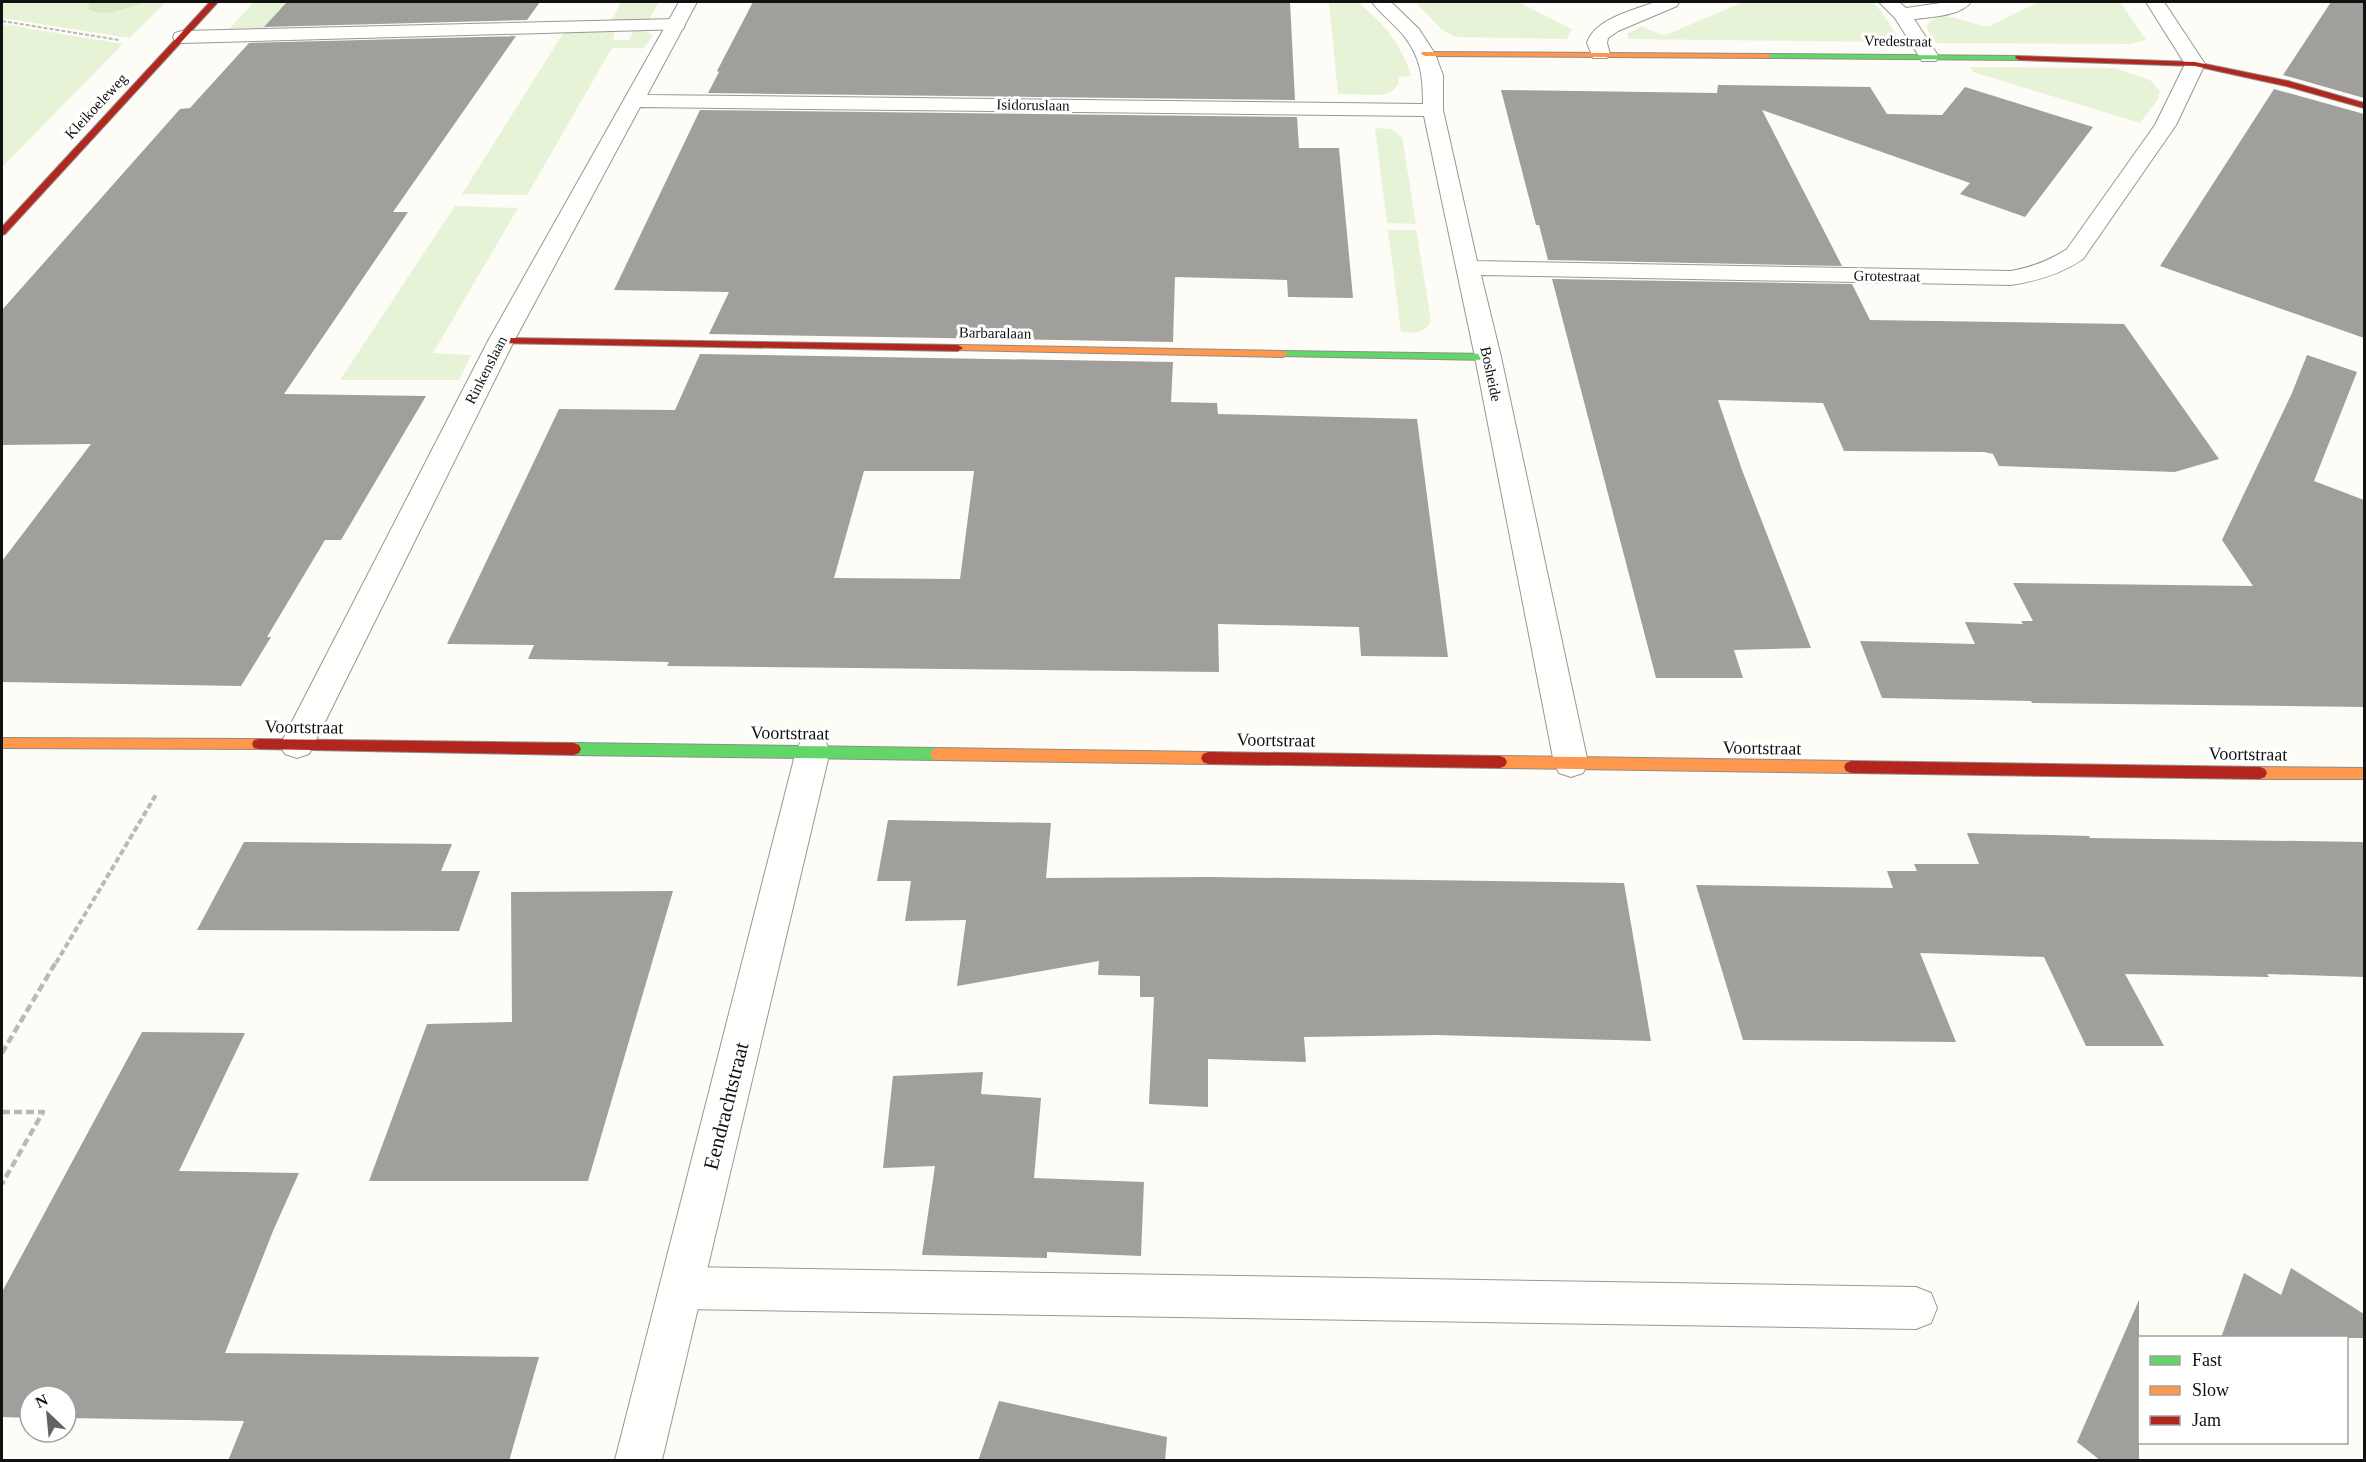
<svg xmlns="http://www.w3.org/2000/svg" width="2366" height="1462" font-family="'Times New Roman',serif">
  <style>
    .green { fill: #e7f3d7 }
    .forest { fill: #d8eac5 }
    .building { fill: #a19f9c; fill-rule: evenodd }
    .lines { fill: none; stroke-linecap: round; stroke-linejoin: round }
    .lane-casing { stroke: #979795; stroke-width: 2 }
    .street-casing { stroke: #979795; stroke-width: 2 }
    .fast-casing { stroke: #8e8d8b; stroke-width: 2 }
    .slow-casing { stroke: #8e8d8b; stroke-width: 2 }
    .jam-casing { stroke: #8e8d8b; stroke-width: 2 }
    .path-far2 { stroke: #b9b9b8; stroke-width: 2; stroke-dasharray: 4 2; stroke-linecap: butt }
    .path-far1 { stroke: #b9b9b8; stroke-width: 4; stroke-dasharray: 6 3; stroke-linecap: butt }
    .path { stroke: #b9b9b8; stroke-width: 4.5; stroke-dasharray: 8 4; stroke-linecap: butt }
    .lane { fill: #fffffe; fill-rule: evenodd }
    .street { fill: #fffffe; fill-rule: evenodd }
    .fast { fill: #63d668; fill-rule: evenodd }
    .slow { fill: #ff974d; fill-rule: evenodd }
    .jam { fill: #b3261e; fill-rule: evenodd }
    .labels { text-anchor: middle; dominant-baseline: central; stroke-width: 6; stroke-linejoin: round; paint-order: stroke }
    .far-street-label { font-size: 15px; fill: #111; stroke: #fff }
    .street-label { font-size: 18px; fill: #111; stroke: #fff }
    .near-street-label { font-size: 21px; fill: #111; stroke: #fff }
  </style>
  <rect width="100%" height="100%" fill="#fdfcf7"/>
  <g class="green">
    <path d="M2,2h87l-1,7 58,-7h20l-36,36 -128,-20z"/>
    <path d="M254,2h33l-21,26 -37,1z"/>
    <path d="M621,2h38l-12,21h-37z"/>
    <path d="M1329,2h29c25,21 44,42 53,74l-13,1 1,7 -8,8 -10,3 -43,-1z"/>
    <path d="M1415,2h103l54,27 -5,10 -112,-2 -13,-7z"/>
    <path d="M1743,2h129l9,9 20,31 -272,-3 -2,-5 15,-8 19,9 7,-1z"/>
    <path d="M2038,2h82l26,38 -16,4 -194,-1 -10,-16c15,-24 44,1 64,-1z"/>
    <path d="M2,24l121,20 -121,123z"/>
    <path d="M634,30h9l10,5 -9,13h-32l-85,147 -65,-1 102,-162 51,-1 -2,9h16z"/>
    <path d="M1970,67l145,1 35,12 10,11 -2,8 -18,24 -167,-51z"/>
    <path d="M1375,128l16,1 11,8 14,87 -29,-1z"/>
    <path d="M455,206l63,2 -85,145 38,2 -12,25h-119z"/>
    <path d="M1388,230h28l15,91c-6,13 -18,12 -30,11z"/>
  </g>
  <path class="forest" d="M89,2h57c-21,5 -37,17 -58,7z"/>
  <g class="building">
    <path d="M287,2h253l-13,18 -263,7z"/>
    <path d="M753,2h537l5,98 -587,-7 11,-21 -2,-1z"/>
    <path d="M2331,2h33v96l-81,-23z"/>
    <path d="M516,36l-123,176h15l-124,182 142,2 -85,144h-16l-58,97h4l-30,49 -239,-4v-121l89,-117 -89,1v-135l178,-201 10,-1 59,-65z"/>
    <path d="M1718,85l152,2 17,27 55,1 23,-28 128,40 -68,90 -65,-23 10,-11 -208,-73 80,156 -294,-6 -9,-35h-3l-35,-135 216,3z"/>
    <path d="M2274,89l90,25v224l-204,-72z"/>
    <path d="M700,110l597,7 2,31h40l14,150 -65,-1 -1,-17 -112,-3 -2,65 -464,-8 20,-42 -115,-2z"/>
    <path d="M1552,279l300,5 18,36 254,4 95,135 -44,13 -176,-6 -6,-12 -9,-2 -140,-1 -21,-48 -105,-3 24,70 69,178 -77,2 9,28h-87z"/>
    <path d="M700,354l473,8 -2,40 46,1 1,11 199,5 31,238 -87,-1 -2,-29 -141,-3 1,48 -552,-6 2,-4 -141,-3 6,-14 -87,-1 112,-235 116,1zM864,471h110l-14,108 -126,-1z"/>
    <path d="M2307,355l50,17 -43,109 50,19v207l-332,-4 -1,-2 -149,-3 -22,-57 115,3 -10,-22 58,2 -2,-3h12l-20,-38 240,3 -31,-46 70,-147z"/>
    <path d="M888,820l163,3 -5,55 164,-1 414,6 27,158 -216,-6 -131,2 2,25 -98,-3v48l-59,-3 5,-107h-14v-21l-42,-1 1,-14 -142,25 9,-66 -61,1 6,-40h-34z"/>
    <path d="M1967,833l122,3 1,2 274,4v135l-97,-3 2,3 -144,-3 39,72h-78l-42,-89 -124,-4 36,89 -213,-2 -47,-155 197,3 -6,-17h30l-3,-7h65z"/>
    <path d="M244,842l208,2 -11,27h39l-21,60 -262,-1z"/>
    <path d="M673,891l-85,290h-219l58,-157 85,-2 -1,-130z"/>
    <path d="M142,1032l103,1 -66,138 120,2 -26,58 -48,122 314,4 -30,104h-281l16,-40 -178,-3v-22h-36v22l-28,-1v-125z"/>
    <path d="M983,1072l-2,22 60,4 -7,80 110,4 -3,74 -94,-4v6l-125,-3 13,-89 -52,2 10,-92z"/>
    <path d="M2291,1268l73,46v24h-143l23,-65 37,22z"/>
    <path d="M2139,1300v161h-38l-24,-19z"/>
    <path d="M999,1401l168,36 -2,24h-187z"/>
  </g>
  <g class="lines">
    <defs>
      <g id="lane">
        <path d="M676,19l7,2 2,4 -2,4 -501,14 -7,-2 -2,-4 2,-4 7,-2z"/>
        <path d="M681,1267l1235,20 15,6 6,15 -6,15 -15,6 -1235,-20 -15,-6 -6,-15 6,-15z"/>
      </g>
      <g id="street">
        <path d="M679,2h18l-50,93 776,9c0,-27 -2,-46 -19,-68 -9,-12 -23,-21 -32,-34h19l28,27 16,25 8,21v35l34,151 534,10c21,-4 38,-10 56,-22l88,-124 30,-61 -39,-62h18l41,62 -29,61 -93,134c-22,15 -46,22 -72,26l-530,-10 20,82 87,406 -5,10 -12,4 -12,-4 -5,-10 -79,-406 -51,-241 -784,-9 -126,234 -205,413 -12,4 -12,-4 -5,-9 208,-404z"/>
        <path d="M1655,2h24l-2,4 -59,25 -10,7 -1,5 3,11 -3,4h-14l-6,-15c7,-24 47,-33 68,-41z"/>
        <path d="M1879,2h20l7,6 41,-6h24c-10,14 -41,15 -57,17l25,38 -3,4h-14l-27,-43z"/>
        <path d="M813,738l12,3 5,10 -168,709h-47l181,-709 5,-10z"/>
      </g>
      <g id="fast">
        <path d="M1765,54l254,2 4,2 -4,2 -251,-2h-3z"/>
        <path d="M1283,351l205,3 5,3 -5,3 -209,-4 -1,-2z"/>
        <path d="M574,743l363,5 5,2 2,4 -2,4 -5,2 -363,-5 -5,-2 -2,-4 2,-4z"/>
      </g>
      <g id="slow">
        <path d="M1422,52l346,2 4,2 -4,2 -343,-2 -4,-2z"/>
        <path d="M958,345l325,6 5,3 -5,3 -329,-7v-4z"/>
        <path d="M2,738l257,1 5,1 2,4 -2,4 -5,1 -257,-1z"/>
        <path d="M937,748l271,4 5,2 2,4 -2,4 -5,2 -271,-4 -5,-2 -2,-4 2,-4z"/>
        <path d="M1500,756l351,5 5,2 2,4 -2,4 -5,2 -351,-5 -5,-2 -2,-4 2,-4z"/>
        <path d="M2260,767l104,1v11h-104l-5,-2 -2,-4 2,-4z"/>
      </g>
      <g id="jam">
        <path d="M210,2h8l-213,232 -3,1v-8z"/>
        <path d="M2016,56l179,6 93,19 76,22v5l-78,-22 -91,-20 -176,-6 -4,-2z"/>
        <path d="M501,338l457,7 5,3 -5,3 -461,-8v-4z"/>
        <path d="M259,739l315,4 5,2 2,4 -2,4 -5,2 -315,-6 -5,-1 -2,-4 2,-4z"/>
        <path d="M1208,752l292,4 5,2 2,4 -2,4 -5,2 -292,-4 -5,-2 -2,-4 2,-4z"/>
        <path d="M1851,761l409,6 5,2 2,4 -2,4 -5,2 -409,-6 -5,-2 -2,-4 2,-4z"/>
      </g>
    </defs>
    <use href="#lane" class="lane-casing"/>
    <use href="#street" class="street-casing"/>
    <use href="#fast" class="fast-casing"/>
    <use href="#slow" class="slow-casing"/>
    <use href="#jam" class="jam-casing"/>
    <path class="path-far2" d="M2,21l117,19"/>
    <path class="path-far1" d="M56,963l101,-170"/>
    <g class="path">
      <path d="M2,1053l54,-91"/>
      <path d="M2,1112h41l-41,72"/>
    </g>
    <use href="#lane" class="lane"/>
    <use href="#street" class="street"/>
    <use href="#fast" class="fast"/>
    <use href="#slow" class="slow"/>
    <use href="#jam" class="jam"/>
  </g>
  <g class="labels">
    <g class="far-street-label">
      <text transform="translate(1898 41) rotate(1)">Vredestraat</text>
      <text transform="translate(1033 105) rotate(1)">Isidoruslaan</text>
      <text transform="translate(96 106) rotate(-47)">Kleikoeleweg</text>
      <text transform="translate(1887 276) rotate(1)">Grotestraat</text>
      <text transform="translate(995 333) rotate(1)">Barbaralaan</text>
      <text transform="translate(486 370) rotate(-63)">Rinkenslaan</text>
      <text transform="translate(1491 374) rotate(78)">Bosheide</text>
    </g>
    <g class="street-label">
      <text transform="translate(304 727) rotate(1)">Voortstraat</text>
      <text transform="translate(790 733) rotate(1)">Voortstraat</text>
      <text transform="translate(1276 740) rotate(1)">Voortstraat</text>
      <text transform="translate(1762 748) rotate(1)">Voortstraat</text>
      <text transform="translate(2248 754) rotate(1)">Voortstraat</text>
    </g>
    <g class="near-street-label">
      <text transform="translate(726 1106) rotate(-76)">Eendrachtstraat</text>
    </g>
  </g>
  <rect width="2366" height="1462" fill="none" stroke="#111111" stroke-width="6"/>
  <rect x="2138" y="1336" width="210" height="108" fill="#ffffff" stroke="#a0a0a0" stroke-width="1.5"/>
  <rect x="2150" y="1356" width="30" height="9" fill="#63d668" stroke="#a0a0a0" stroke-width="1.5"/>
  <text x="2192" y="1366" font-size="18" fill="#111111">Fast</text>
  <rect x="2150" y="1386" width="30" height="9" fill="#ff974d" stroke="#a0a0a0" stroke-width="1.5"/>
  <text x="2192" y="1396" font-size="18" fill="#111111">Slow</text>
  <rect x="2150" y="1416" width="30" height="9" fill="#b3261e" stroke="#a0a0a0" stroke-width="1.5"/>
  <text x="2192" y="1426" font-size="18" fill="#111111">Jam</text>
  <g transform="translate(48 1414) rotate(334)"><circle r="28" fill="#ffffff" stroke="#a0a0a0" stroke-width="1.5"/>
  <path d="M0-4.5L10 22L0 15L-10 22Z" fill="#646362"/>
  <text y="-9" font-size="16" font-weight="bold" text-anchor="middle" fill="#111111">N</text>
  </g>
</svg>
